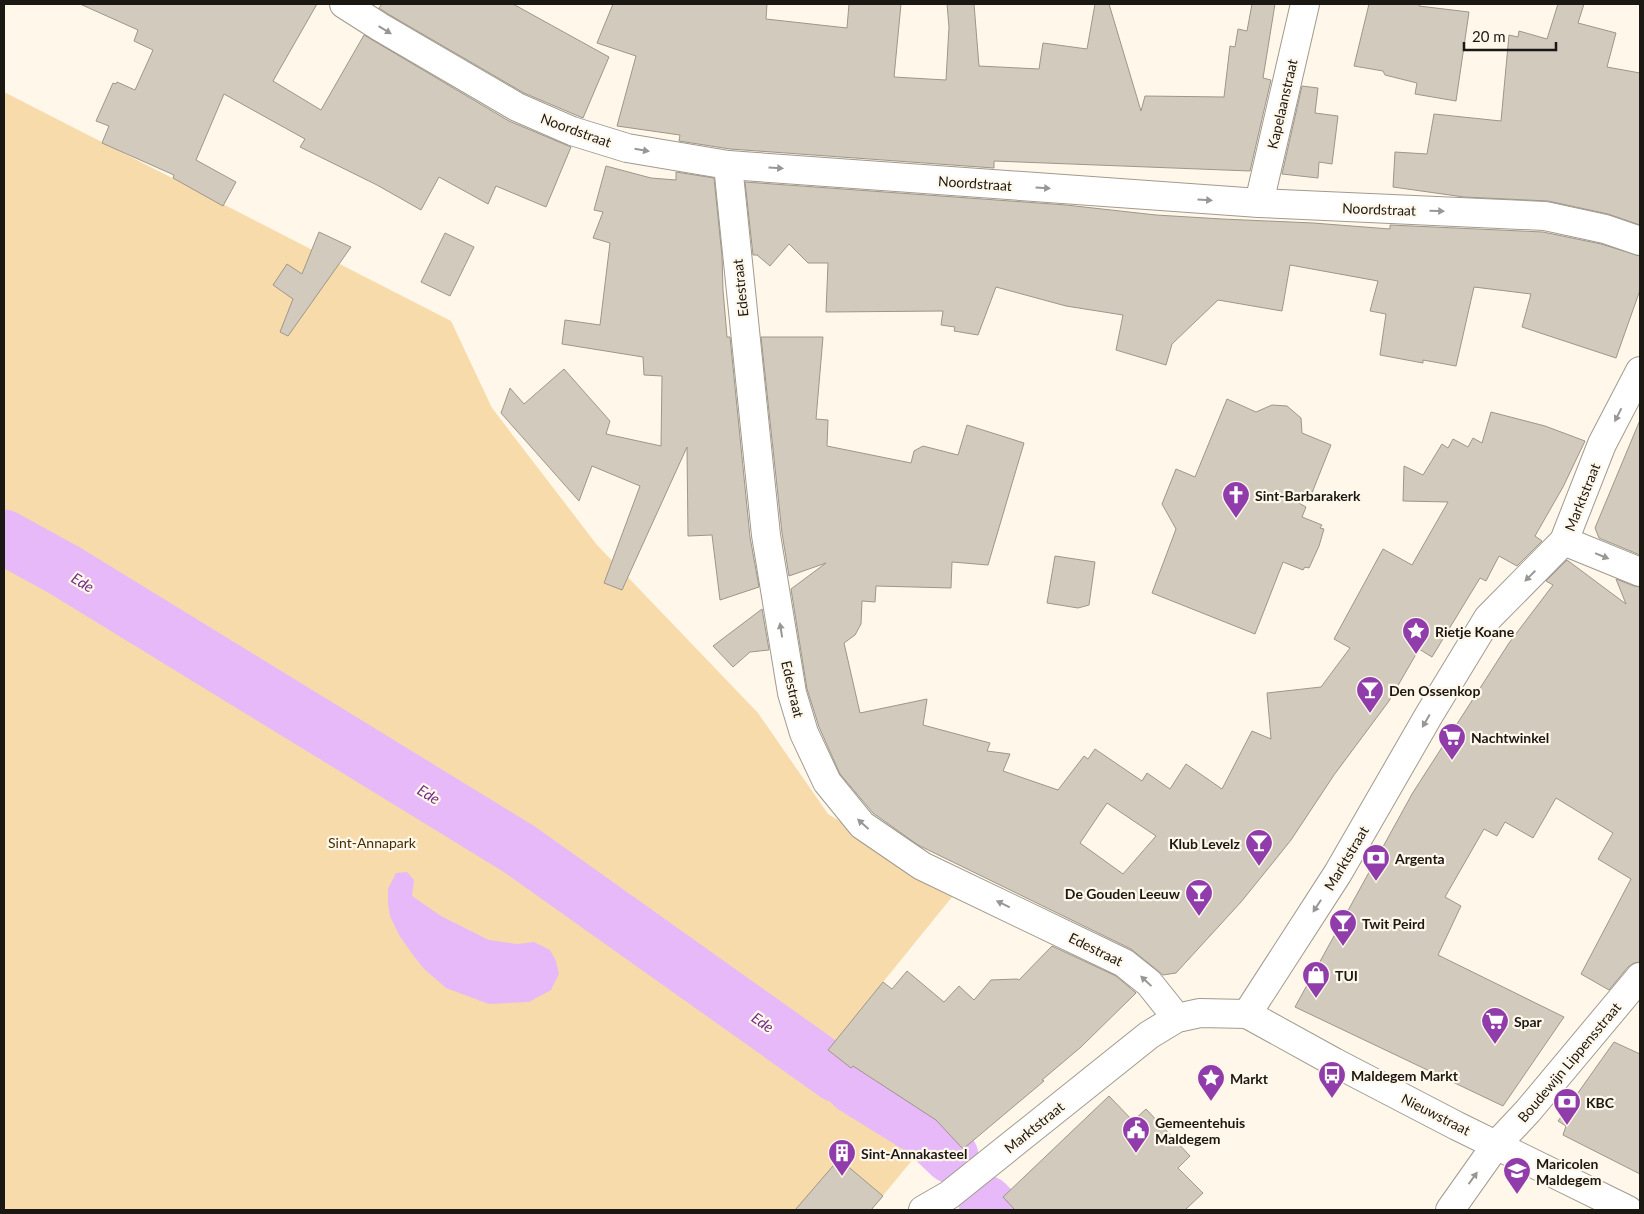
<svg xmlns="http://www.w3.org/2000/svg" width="1644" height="1214" font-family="Lato,sans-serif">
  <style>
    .green { fill: #f8dbaa }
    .water { fill: #e8b9f8 }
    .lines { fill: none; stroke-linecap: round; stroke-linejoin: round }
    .river { stroke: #e8b9f8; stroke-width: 55 }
    .building { fill: #d1cabd; stroke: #9d968a; fill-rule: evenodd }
    .minor-casing { stroke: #a19a8e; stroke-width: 30 }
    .minor { stroke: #fff; stroke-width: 28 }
    .oneway { fill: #989795 }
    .labels { text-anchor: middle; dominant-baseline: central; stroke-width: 4.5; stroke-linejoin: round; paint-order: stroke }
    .street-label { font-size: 14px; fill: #1b1814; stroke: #fff7ea }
    .poi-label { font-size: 14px; font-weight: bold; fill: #1b1814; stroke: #fff7ea; text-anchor: start }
    .park-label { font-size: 14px; fill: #422f04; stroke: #fff7ea }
    .water-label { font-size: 15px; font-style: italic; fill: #722d88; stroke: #fff7ea }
  </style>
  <rect width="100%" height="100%" fill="#fff7ea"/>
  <path class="green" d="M4,92l447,229 41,87 105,137 161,168 70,101 128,78 -128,158 23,17 2,-1 83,54 27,29 -25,22 -19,-19 -48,58h-867z"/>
  <path class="water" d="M407,872l7,8 -2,16 29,20 48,24 28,4 17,-2 16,8 6,11 3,13 -8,16 -22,12 -40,2 -43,-16 -22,-19 -11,-14 -14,-20 -9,-19 -2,-13v-14l8,-16z"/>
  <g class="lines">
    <g class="river">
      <path d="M4,537l60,33 455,279 318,226"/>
      <path d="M853,1086l71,44 27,26"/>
      <path d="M986,1203l7,7"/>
    </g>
  </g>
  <g class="building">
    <path d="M80,4h237l-44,77 48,29 43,-75 145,86 62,26 -25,60 -50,-21 -8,18 -49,-27 -18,33 -44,-25 -77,-38 5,-8 -81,-45 -28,66 40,22 -13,24 -50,-28 1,-3 -72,-32 7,-17 -13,-5 17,-38 3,1 1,-2 18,8 18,-40 -19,-9 4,-11z"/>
    <path d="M382,4h131l96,53 -26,61 -59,-25 -136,-79 -9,-6z"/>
    <path d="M613,4h154l-1,15 81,9 2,-24h52l-7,73 52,3 3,-53 -2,-23h27l5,62 60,3 4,-26 44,6 8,-45h14l32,107 4,-15 79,1 6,-51 5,1 3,-18 9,2 5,-27h23l-12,74 8,2 -21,91 -256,-10v7l-264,-19 -51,-8 1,-6 -63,-9 19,-70 -39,-13z"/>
    <path d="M1369,4h51l-1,2 50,6 -13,89 -41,-7 2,-11 -32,-8 -2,-4 -29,-5z"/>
    <path d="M1558,4h26l-6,19 38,10 -9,34 33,6v152l-32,-11 -60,-13 -84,-4 -71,-10 2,-35 32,2 7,-40 67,7 8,-86 9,2 1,-6 28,8z"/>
    <path d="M1302,86l16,2 -3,25 23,3 -6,48 -13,-2 -1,16 -36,-4z"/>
    <path d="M606,166l45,12 25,2v-8l38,6 8,78 1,34 4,47h3l20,200 9,50 -39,13 -8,-65 -24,1 -1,-89 -65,143 -18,-7 36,-97 -48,-20 -13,35 -78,-88 9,-25 14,16 40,-35 46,52 -4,13 55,12 1,-70 -18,-1 -1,-18 -81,-13 3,-24 35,5 10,-82 -17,-5 10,-26 -9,-2z"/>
    <path d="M745,182l321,23 90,10 66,4 91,4 77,6v-4l153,7 58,12 39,12v34l-24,68 -94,-31 9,-33 -57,-7 -18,79 -33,-6v3l-43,-8 6,-41 -16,-3 8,-30 -88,-16 -8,46 -64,-11 -46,44 -6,21 -50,-15 7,-35 -57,-9 -70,-19 -18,48 -24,-4 1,-4 -14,-2 2,-14 -117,1 2,-49h-20l-19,-19 -19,22 -13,-11h-4z"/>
    <path d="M319,232l32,15 -63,89 -8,-4 13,-33 -20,-14 14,-21 15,10z"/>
    <path d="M445,233l29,14 -24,49 -29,-14z"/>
    <path d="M761,337h62l-7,82 12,1 -1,26 84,17 3,-12 9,-5 35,9 9,-30 57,18 -36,122 -36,-3 -1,26 -75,-2 -1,16 -13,-1 -1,23 -6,11 -11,8 16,70 67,-14 -4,26 67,18 -3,8 23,3 -7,17 55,19 26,-34 4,3 7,-10 47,32 5,-8 23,16 16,-25 36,25 30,-58 19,8 -4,-46 54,-6 29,-39 -16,-9 49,-90 29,16 36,-63 -45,-1 1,-35 19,9 19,-31 6,4 5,-9 15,8 5,-9 9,5 9,-31 54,14 40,15 -22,46 -28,49 7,5 -25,25 -18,-10 -13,25 -6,-3 -48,79 -13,-8 -30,52 -55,74 -43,65 -16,20 -34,42 -65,71 -13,2 -32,-26 -213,-104 -45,-32 -33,-39 -21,-47 -12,-38 -16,-100 35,-26 -37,13 -7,-43zM1107,803l49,33 -33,38 -43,-31z"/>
    <path d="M1227,399l29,13 16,-7 15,1 14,12 1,15 29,12 -21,53 -22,-1 18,10 -4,10 20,8 -2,3 4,1 -5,17 -10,22 -4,-1 -2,3 -20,-8 -28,72 -103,-41 24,-64 -14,-25 14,-35 19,8z"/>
    <path d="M1640,420v135l-41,-17 -4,-10z"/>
    <path d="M1055,556l40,6 -6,43 -11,3 -31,-5z"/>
    <path d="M1567,560l59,44 -10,-25 18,7 6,1v375l-6,1 -6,4 -19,23 -28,-16 50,-95 -33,-20 15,-26 -57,-35 -23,40 -28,-16 -8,14 -13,-7 -39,68 16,9 -23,49 126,62 -61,89 -208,-99 117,-213 97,-151 44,-58 -7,-4z"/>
    <path d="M762,609l7,41 -19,2 -17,15 -20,-21z"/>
    <path d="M1052,946l64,30 20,17 -55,54 -39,33 2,1 -81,68 -27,-29 -83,-54 -2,2 -23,-18 55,-68 9,7 15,-18 37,31 15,-16 15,14 17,-20 26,-1 2,1z"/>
    <path d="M1614,1042l26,12v120l-77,-39 3,-9 -8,-5z"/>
    <path d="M1109,1096l24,25 13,-12 44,47 -12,12 25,25 -18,17h-170l-12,-13z"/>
    <path d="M839,1159l44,37 -12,14h-76z"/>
  </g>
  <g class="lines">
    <defs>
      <g id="minor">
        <path d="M344,4l36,23 137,80 55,24 55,17 101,17 531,38 286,13 60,13 35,12"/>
        <path d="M728,165l38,370 26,158 12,40 23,49 35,43 60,41 202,97 25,20 28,35"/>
        <path d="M1259,203l46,-199"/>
        <path d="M1564,541l76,31"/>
        <path d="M1247,1014l91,-141 91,-158 59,-97 76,-77 38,-97 38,-73"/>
        <path d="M923,1210l26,-15 200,-160 28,-17 23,-5 47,1 87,48 123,64 171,84"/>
        <path d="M1450,1210l46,-65 32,-34 112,-134"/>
      </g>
    </defs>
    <use href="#minor" class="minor-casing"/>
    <use href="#minor" class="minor"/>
  </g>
  <defs><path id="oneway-solid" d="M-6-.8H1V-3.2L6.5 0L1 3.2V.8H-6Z" transform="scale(1.25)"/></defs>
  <g class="oneway">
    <use href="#oneway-solid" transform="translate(385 30) rotate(31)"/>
    <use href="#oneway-solid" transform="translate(642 150) rotate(10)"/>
    <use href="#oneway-solid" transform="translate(776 168) rotate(4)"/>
    <use href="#oneway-solid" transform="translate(1043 188) rotate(4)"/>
    <use href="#oneway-solid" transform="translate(1205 200) rotate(4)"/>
    <use href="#oneway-solid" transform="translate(1437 211) rotate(2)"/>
    <use href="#oneway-solid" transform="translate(1618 415) rotate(117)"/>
    <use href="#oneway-solid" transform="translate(1602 556) rotate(22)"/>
    <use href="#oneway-solid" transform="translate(1530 576) rotate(135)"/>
    <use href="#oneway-solid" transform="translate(781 630) rotate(-99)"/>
    <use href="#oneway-solid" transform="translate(1426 721) rotate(120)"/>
    <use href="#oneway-solid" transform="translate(863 824) rotate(-138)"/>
    <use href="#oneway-solid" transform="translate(1003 904) rotate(-154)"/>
    <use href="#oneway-solid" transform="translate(1317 906) rotate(123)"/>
    <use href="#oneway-solid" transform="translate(1146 981) rotate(-137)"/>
    <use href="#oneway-solid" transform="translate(1473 1178) rotate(-54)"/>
  </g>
  <defs>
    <symbol id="church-pin" viewBox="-11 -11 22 30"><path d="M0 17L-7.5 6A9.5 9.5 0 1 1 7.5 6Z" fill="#903caa" stroke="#fff7ea"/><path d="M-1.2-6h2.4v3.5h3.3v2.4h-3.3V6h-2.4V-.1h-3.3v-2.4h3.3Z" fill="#fff"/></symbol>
    <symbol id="sight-pin" viewBox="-11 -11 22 30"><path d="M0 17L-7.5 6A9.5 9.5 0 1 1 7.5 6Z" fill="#903caa" stroke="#fff7ea"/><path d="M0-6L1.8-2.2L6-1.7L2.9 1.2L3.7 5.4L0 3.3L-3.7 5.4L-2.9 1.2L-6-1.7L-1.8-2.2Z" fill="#fff"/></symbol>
    <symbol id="bar-pin" viewBox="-11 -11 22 30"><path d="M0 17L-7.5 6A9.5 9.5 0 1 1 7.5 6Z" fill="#903caa" stroke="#fff7ea"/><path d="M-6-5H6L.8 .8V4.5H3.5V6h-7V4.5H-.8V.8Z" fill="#fff"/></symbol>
    <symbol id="supermarket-pin" viewBox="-11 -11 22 30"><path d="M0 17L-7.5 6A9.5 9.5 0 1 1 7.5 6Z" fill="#903caa" stroke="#fff7ea"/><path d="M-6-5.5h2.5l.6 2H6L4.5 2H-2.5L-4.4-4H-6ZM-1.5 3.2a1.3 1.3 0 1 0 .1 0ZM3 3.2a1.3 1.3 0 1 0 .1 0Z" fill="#fff"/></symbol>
    <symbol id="bank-pin" viewBox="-11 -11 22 30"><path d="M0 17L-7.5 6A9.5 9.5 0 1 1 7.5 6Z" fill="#903caa" stroke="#fff7ea"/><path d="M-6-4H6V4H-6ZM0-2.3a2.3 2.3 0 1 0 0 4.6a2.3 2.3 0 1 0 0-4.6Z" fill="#fff"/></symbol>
    <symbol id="shop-pin" viewBox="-11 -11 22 30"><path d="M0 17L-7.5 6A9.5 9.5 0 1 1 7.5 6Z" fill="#903caa" stroke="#fff7ea"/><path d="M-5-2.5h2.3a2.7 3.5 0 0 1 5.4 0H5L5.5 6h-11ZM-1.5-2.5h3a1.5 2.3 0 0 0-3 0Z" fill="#fff"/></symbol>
    <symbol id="bus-pin" viewBox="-11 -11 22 30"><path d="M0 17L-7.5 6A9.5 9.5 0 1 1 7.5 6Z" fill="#903caa" stroke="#fff7ea"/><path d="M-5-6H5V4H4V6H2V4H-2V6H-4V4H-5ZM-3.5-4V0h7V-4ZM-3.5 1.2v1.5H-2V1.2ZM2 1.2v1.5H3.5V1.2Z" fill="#fff"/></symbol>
    <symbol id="civic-pin" viewBox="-11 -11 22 30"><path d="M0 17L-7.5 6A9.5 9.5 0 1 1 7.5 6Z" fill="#903caa" stroke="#fff7ea"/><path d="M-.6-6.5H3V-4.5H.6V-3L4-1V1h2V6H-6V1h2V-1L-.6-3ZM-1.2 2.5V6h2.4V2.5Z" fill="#fff"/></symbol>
    <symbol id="building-pin" viewBox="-11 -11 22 30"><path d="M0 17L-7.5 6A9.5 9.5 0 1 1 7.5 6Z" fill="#903caa" stroke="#fff7ea"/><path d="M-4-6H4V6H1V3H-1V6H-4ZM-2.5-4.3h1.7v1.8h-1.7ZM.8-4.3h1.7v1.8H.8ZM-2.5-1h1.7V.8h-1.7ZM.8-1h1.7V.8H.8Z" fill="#fff"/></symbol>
    <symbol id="school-pin" viewBox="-11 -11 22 30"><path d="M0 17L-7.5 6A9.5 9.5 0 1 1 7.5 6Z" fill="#903caa" stroke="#fff7ea"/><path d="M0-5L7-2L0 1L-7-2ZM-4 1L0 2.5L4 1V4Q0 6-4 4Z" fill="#fff"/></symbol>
  </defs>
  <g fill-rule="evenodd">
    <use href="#church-pin" x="1220" y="479" width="32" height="43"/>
    <use href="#sight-pin" x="1400" y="615" width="32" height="43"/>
    <use href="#bar-pin" x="1354" y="674" width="32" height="43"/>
    <use href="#supermarket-pin" x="1436" y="721" width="32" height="43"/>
    <use href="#bar-pin" x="1243" y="827" width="32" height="43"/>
    <use href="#bank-pin" x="1360" y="842" width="32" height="43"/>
    <use href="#bar-pin" x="1183" y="877" width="32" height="43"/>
    <use href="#bar-pin" x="1327" y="907" width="32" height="43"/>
    <use href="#shop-pin" x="1300" y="959" width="32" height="43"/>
    <use href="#supermarket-pin" x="1479" y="1005" width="32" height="43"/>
    <use href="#bus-pin" x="1316" y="1059" width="32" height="43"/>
    <use href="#sight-pin" x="1195" y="1062" width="32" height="43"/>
    <use href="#bank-pin" x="1551" y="1086" width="32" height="43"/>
    <use href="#civic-pin" x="1120" y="1114" width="32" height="43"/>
    <use href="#building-pin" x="826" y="1137" width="32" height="43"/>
    <use href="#school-pin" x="1501" y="1155" width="32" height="43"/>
  </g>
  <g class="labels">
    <g class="street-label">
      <text transform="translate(1282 104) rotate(-77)">Kapelaanstraat</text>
      <text transform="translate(576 130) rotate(20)">Noordstraat</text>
      <text transform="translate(975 183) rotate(4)">Noordstraat</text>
      <text transform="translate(1379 209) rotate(2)">Noordstraat</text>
      <text transform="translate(740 288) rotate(-96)">Edestraat</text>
      <text transform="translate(1582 497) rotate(-68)">Marktstraat</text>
      <text transform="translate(793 689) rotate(77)">Edestraat</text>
      <text transform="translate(1346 858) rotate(-59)">Marktstraat</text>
      <text transform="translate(1096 949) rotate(26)">Edestraat</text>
      <text transform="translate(1569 1062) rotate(-50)">Boudewijn Lippensstraat</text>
      <text transform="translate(1436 1114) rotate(27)">Nieuwstraat</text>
      <text transform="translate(1034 1127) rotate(-39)">Marktstraat</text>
    </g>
    <g class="poi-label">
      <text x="1255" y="495">Sint-Barbarakerk</text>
      <text x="1435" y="631">Rietje Koane</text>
      <text x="1389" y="690">Den Ossenkop</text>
      <text x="1471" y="737">Nachtwinkel</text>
      <text x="1240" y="843" text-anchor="end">Klub Levelz</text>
      <text x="1395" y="858">Argenta</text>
      <text x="1180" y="893" text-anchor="end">De Gouden Leeuw</text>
      <text x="1362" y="923">Twit Peird</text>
      <text x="1335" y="975">TUI</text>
      <text x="1514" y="1021">Spar</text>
      <text x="1351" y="1075">Maldegem Markt</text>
      <text x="1230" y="1078">Markt</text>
      <text x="1586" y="1102">KBC</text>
      <text x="1155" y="1122">Gemeentehuis<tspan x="1155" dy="16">Maldegem</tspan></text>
      <text x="861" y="1153">Sint-Annakasteel</text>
      <text x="1536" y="1163">Maricolen<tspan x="1536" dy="16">Maldegem</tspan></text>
    </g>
    <g class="park-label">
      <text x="372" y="842">Sint-Annapark</text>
    </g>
    <g class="water-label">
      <text transform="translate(83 582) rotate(32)">Ede</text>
      <text transform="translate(429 794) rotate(32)">Ede</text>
      <text transform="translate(763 1022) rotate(35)">Ede</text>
    </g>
  </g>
  <rect width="1644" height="1214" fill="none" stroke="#1b1814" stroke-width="10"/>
  <path d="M1464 42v8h92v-8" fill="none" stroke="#1b1814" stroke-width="2.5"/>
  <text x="1472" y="42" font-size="15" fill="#1b1814" stroke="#fff7ea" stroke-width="4" paint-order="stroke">20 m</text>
</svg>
